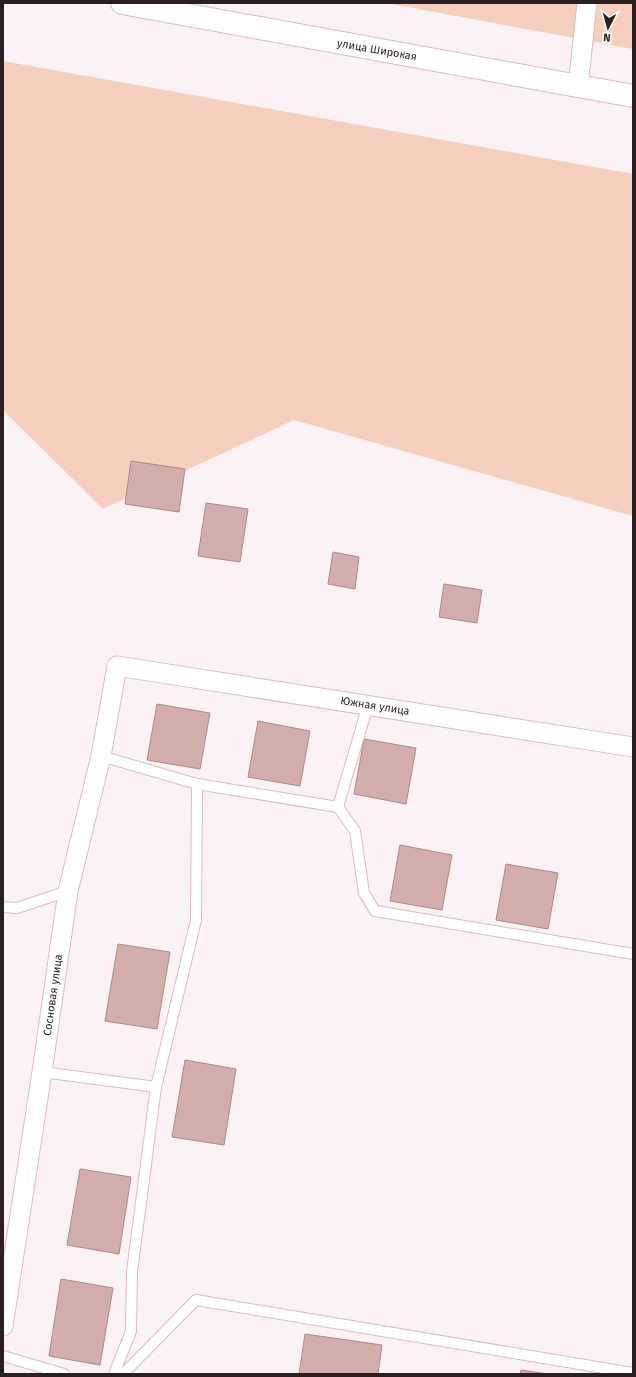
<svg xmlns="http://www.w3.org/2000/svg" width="636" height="1377" font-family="'Fira Sans',sans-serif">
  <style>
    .green { fill: #f7cfbf }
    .building { fill: #d4aead; stroke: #ae8988 }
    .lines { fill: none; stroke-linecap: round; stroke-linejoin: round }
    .lane-casing { stroke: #deb9c4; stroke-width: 12 }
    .street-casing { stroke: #deb9c4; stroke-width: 21 }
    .secondary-casing { stroke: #deb9c4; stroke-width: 24 }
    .lane { stroke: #fff; stroke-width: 10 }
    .street { stroke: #fff; stroke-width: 19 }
    .secondary { stroke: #fff; stroke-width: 22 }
    .labels { text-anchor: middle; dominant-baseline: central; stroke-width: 3; stroke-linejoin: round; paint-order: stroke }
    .street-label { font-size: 11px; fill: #2c1f23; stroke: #fff }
  </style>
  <rect width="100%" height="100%" fill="#faf2f4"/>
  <g class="green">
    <path d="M386,3h247v46z"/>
    <path d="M3,61l630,113v342l-339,-96 -191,89 -100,-99z"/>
  </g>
  <g class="building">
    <path d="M131,461l54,8 -6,43 -54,-8z"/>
    <path d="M206,503l42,6 -8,53 -42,-6z"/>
    <path d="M333,552l26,5 -4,32 -27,-5z"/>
    <path d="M444,584l38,6 -5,33 -38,-6z"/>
    <path d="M157,704l53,9 -10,56 -53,-9z"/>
    <path d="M258,721l52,10 -10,55 -52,-9z"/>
    <path d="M364,739l52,9 -10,56 -52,-10z"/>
    <path d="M400,845l52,10 -10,55 -52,-9z"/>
    <path d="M506,864l52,9 -10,56 -52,-9z"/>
    <path d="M118,944l52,8 -13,77 -52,-8z"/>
    <path d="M185,1060l51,9 -12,76 -52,-8z"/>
    <path d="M80,1169l51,8 -12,77 -52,-9z"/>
    <path d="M61,1279l52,9 -13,77 -51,-9z"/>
    <path d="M305,1334l77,11 -4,29h-79z"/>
    <path d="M521,1370l27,4h-28z"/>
  </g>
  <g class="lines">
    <defs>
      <g id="lane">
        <path d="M101,756l96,28 141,23 17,24 9,62 11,18 258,43"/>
        <path d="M338,807l30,-102"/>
        <path d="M3,907l14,1 51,-17"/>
        <path d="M42,1072l114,15 40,-167 1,-136"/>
        <path d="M3,1356l61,18"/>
        <path d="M114,1374l17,-43 1,-59 24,-185"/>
        <path d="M123,1374l73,-74 437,73"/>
      </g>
      <g id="street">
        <path d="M578,87l9,-84"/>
        <path d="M3,1326l39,-254 26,-181 33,-135 16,-90 516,81"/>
      </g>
      <path id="secondary" d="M122,3l511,93"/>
    </defs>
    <use href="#lane" class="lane-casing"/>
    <use href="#street" class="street-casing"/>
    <use href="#secondary" class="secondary-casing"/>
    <use href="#lane" class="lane"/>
    <use href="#street" class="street"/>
    <use href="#secondary" class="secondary"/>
  </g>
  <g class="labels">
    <g class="street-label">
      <text transform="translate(377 50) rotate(10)">улица Широкая</text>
      <text transform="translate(375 706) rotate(9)">Южная улица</text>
      <text transform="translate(53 995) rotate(-82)">Сосновая улица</text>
    </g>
  </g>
  <rect width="636" height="1377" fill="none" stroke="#2c1f23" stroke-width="8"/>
  <g transform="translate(608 28) rotate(186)" stroke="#ffffff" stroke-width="3" paint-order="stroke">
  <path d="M0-3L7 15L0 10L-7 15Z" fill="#2c1f23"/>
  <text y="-6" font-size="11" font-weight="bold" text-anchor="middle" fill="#2c1f23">N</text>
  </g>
</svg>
